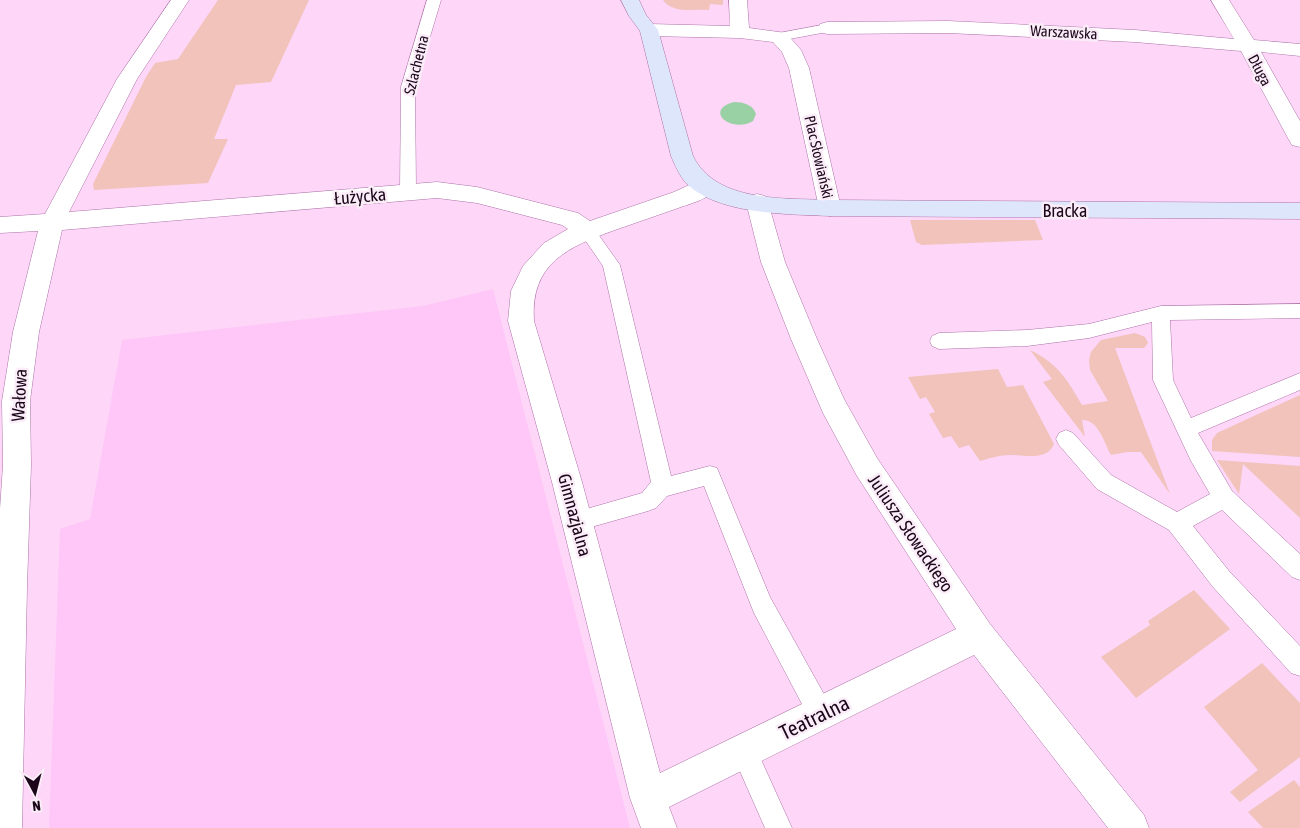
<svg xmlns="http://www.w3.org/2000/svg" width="1300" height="828" font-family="'Asap Condensed',sans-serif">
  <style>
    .built { fill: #fec7f8 }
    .green { fill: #f1c3ba }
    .water { fill: #99d1a4 }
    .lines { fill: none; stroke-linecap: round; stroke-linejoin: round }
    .lane-casing { stroke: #ad73a7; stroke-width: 1 }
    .street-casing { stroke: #ad73a7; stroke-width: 1 }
    .secondary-casing { stroke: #ad73a7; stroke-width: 1 }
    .lane { fill: #fff; fill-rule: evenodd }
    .street { fill: #fff; fill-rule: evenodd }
    .secondary { fill: #dee6fc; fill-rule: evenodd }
    .labels { text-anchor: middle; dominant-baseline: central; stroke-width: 5; stroke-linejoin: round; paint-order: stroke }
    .far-street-label { font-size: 15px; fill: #1c071a; stroke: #faedf8 }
    .street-label { font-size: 18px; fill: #1c071a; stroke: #faedf8 }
    .near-street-label { font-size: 21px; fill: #1c071a; stroke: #faedf8 }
  </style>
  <rect width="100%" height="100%" fill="#fdd6f8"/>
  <path class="built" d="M493,289l137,539h-581l11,-299 30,-10 32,-179 301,-34z"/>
  <g class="green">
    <path d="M218,0h91l-38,82 -35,3 -22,54h14l-20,44 -114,7 -1,-6 53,-107 9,-14 23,-4z"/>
    <path d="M663,0h60v5l-13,-1 -1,6c-14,-1 -37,4 -46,-10z"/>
    <path d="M910,220h125l8,20 -121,5 -6,-3z"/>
    <path d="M1135,333l10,4 3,6 -4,5h-29l55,146 -29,-42h-14l-16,3c-7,-13 -13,-36 -29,-35l3,17 -42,-55 9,-3 -22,-29c27,13 37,29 52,55l26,-4 -18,-31 -1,-10 2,-8 10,-12z"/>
    <path d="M998,369l9,18 16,-2 31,59c-7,17 -28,11 -43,11 -11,0 -21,3 -31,6l-11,-16 -10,3 -8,-12 -8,2 -14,-24 6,-2 -9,-15 -6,2 -12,-22z"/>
    <path d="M1300,395v62l-88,-6v-11l5,-7z"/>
    <path d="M1217,460l83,6v52l-57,-54 -4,30z"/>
    <path d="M1194,590l36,39 -94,69 -35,-41 49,-32 -2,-4z"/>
    <path d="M1262,663l38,40v54l-60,45 -10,-10 28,-22 -54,-63z"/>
    <path d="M1294,780l6,7v41h-37l-15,-16z"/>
  </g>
  <path class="water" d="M734,102c10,0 19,3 22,12l-3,7c-22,13 -50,-11 -19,-19z"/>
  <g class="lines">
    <defs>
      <g id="lane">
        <path d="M427,0h14l-26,87 1,105 -2,4 -6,2 -6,-2 -2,-4 1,-105z"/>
        <path d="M827,24l5,1 2,3 -2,3 -53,10 -7,-4 7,-4z"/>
        <path d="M587,225l6,2 27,38 51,211 39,-10 7,2 53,129 60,108 3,9 -3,9 -9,3 -9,-3 -58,-110 -50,-127 -37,10 -11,12 -8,3 -71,20 -8,-3 -3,-7 3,-7 73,-21 9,-11 -48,-216 -24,-35 2,-4z"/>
        <path d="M1300,304v14l-130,2 3,60 18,38 109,-45v17l-102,43 34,58 68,63v26l-8,-3 -70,-67 -29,16 36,45 71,75v30l-9,-3 -78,-86 -44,-57 -72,-41 -38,-44 -3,-6 3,-6 7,-3 7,3 38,42 66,37 33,-18 -19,-33 -38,-81 -1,-58 -63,16 -62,8 -88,3 -7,-3 -2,-5 2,-5 7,-3 88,-3 62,-6 72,-18z"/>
        <path d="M744,738l9,4 39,86h-27l-34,-77 4,-9z"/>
      </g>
      <g id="street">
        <path d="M171,0h18l-52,79 -68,133 368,-30 40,5 93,24 8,2 12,8 84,-29 24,-11 8,-2 8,2 3,6c-6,11 -24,16 -36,20 -22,8 -44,15 -66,23 -47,17 -85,33 -81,91l48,161 78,291 296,-144 -99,-153 -34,-63 -32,-74 -30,-77 -15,-60 3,-6 8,-2 8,2 3,6 17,60 32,77 27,60 33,59 113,166 154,191 5,13h-41l-134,-173 -305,152 8,21h-36l-11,-30 -78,-316 -44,-161 3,-30 12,-25 21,-23 24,-14 -6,-4 -85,-22 -40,-5 -375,32 -23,102 -9,69 1,64 -4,122 -5,241h-22v-319l3,-44 -1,-64 11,-69 25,-101 -38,2v-16l45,-3 72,-135z"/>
        <path d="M729,0h18l2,28 37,5 15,17 8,18 32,140 -3,6 -8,2 -8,-2 -3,-6 -30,-140 -7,-16 -9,-10 -33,-4 -91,-2 -7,-2 -2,-4 2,-4 7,-2 81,2z"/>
        <path d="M1211,0h18l25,40 46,4v12l-39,-4 39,69v26l-8,-2 -3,-5 -48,-89 -106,-9 -187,-9 -121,1 -7,-2 -2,-4 2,-4 7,-2 121,-1 187,9 99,9z"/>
      </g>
      <path id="secondary" d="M621,0h18l7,15 12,15 35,126c23,47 92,42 137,44l470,3v16l-470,-3c-42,-2 -112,-1 -144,-33 -7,-8 -11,-18 -15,-27l-31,-125 -11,-15z"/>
    </defs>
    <use href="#lane" class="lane-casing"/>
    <use href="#street" class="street-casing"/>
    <use href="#secondary" class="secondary-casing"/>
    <use href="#lane" class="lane"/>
    <use href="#street" class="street"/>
    <use href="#secondary" class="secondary"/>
  </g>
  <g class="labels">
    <g class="far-street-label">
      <text transform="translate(1064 32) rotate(3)">Warszawska</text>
      <text transform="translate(416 65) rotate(-76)">Szlachetna</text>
      <text transform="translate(1260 70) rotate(62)">Długa</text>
      <text transform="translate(819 157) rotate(77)">Plac Słowiański</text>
    </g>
    <g class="street-label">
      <text transform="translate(360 196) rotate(-5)">Łużycka</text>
      <text x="1065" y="210">Bracka</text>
      <text transform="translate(19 395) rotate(-87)">Wałowa</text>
      <text transform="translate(575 515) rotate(75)">Gimnazjalna</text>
      <text transform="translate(911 533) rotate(56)">Juliusza Słowackiego</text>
    </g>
    <g class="near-street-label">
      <text transform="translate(814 717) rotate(-26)">Teatralna</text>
    </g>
  </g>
  <g transform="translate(35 793) rotate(173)" stroke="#faedf8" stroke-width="4" paint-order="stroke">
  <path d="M0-4L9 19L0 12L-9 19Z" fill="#1c071a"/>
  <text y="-8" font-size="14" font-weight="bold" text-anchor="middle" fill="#1c071a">N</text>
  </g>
</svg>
